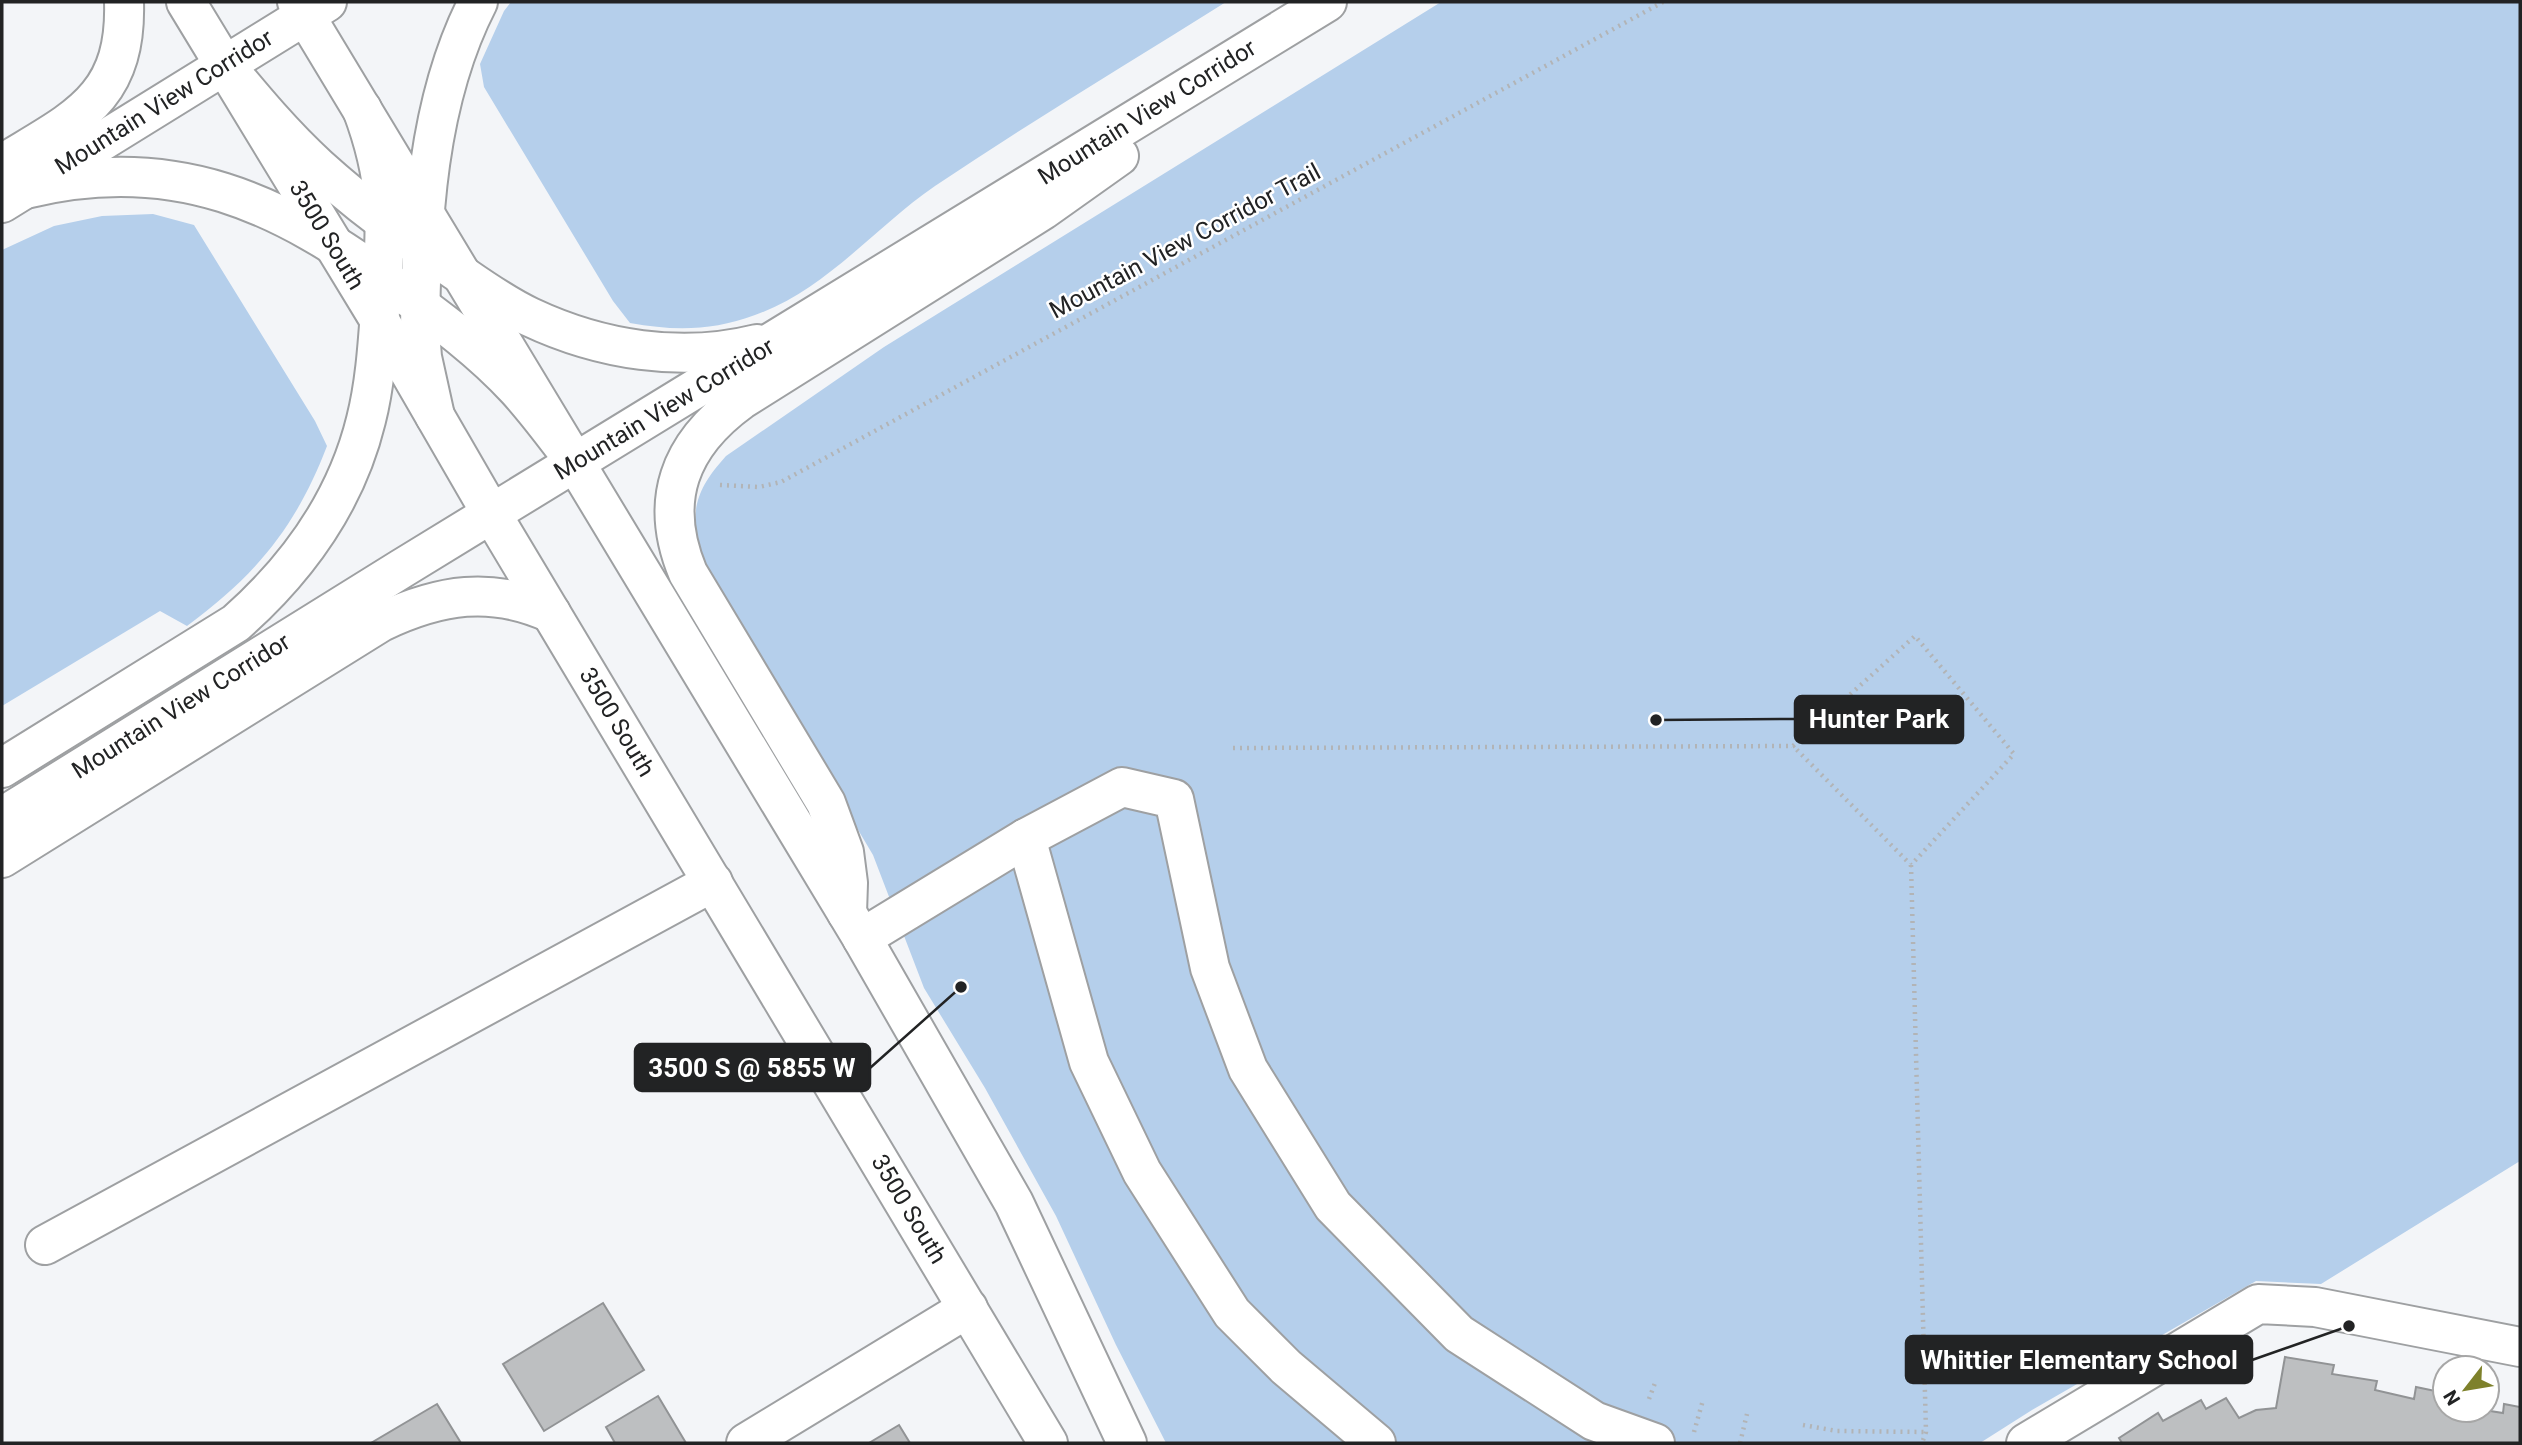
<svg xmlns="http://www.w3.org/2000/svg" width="2522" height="1445" font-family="Roboto,sans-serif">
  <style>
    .green { fill: #b5cfeb }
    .building { fill: #bdbfc1; stroke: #919395; stroke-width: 2 }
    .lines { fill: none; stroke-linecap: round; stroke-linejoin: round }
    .minor-casing { stroke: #9ea0a2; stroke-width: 42 }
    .major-casing { stroke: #9ea0a2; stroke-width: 42 }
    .highway-casing { stroke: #9ea0a2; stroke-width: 42 }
    .path { stroke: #b2b4b6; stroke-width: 4.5; stroke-dasharray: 2 5; stroke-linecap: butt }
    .minor { stroke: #fff; stroke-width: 38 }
    .major { stroke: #fff; stroke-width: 38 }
    .highway { stroke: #fff; stroke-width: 38 }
    .labels { text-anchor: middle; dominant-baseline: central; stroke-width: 5; stroke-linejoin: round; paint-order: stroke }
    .street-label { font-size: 24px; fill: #222324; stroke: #fff }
    .leader { fill: none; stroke: #222324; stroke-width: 2.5 }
    .callout-dot { fill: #222324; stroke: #fff; stroke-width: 2.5 }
    .callout { fill: #222324; stroke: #222324; stroke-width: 2.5 }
    .callout-label { font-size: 26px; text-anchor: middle; font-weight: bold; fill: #fff }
  </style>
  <rect width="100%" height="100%" fill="#f3f5f8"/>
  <g class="green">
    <path d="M511,2h715c-97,61 -196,120 -291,184 -61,42 -109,104 -180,129 -43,16 -81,16 -125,8l-17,-22 -129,-214 -4,-23 24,-53z"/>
    <path d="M1441,2h1079v1159l-199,123 -65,-3 -224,129 -52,33h-814l-50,-98 -60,-129 -71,-128 -61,-100 -51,-133 -171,-288c-11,-51 -12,-71 24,-111l158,-109z"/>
    <path d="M153,214l41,11 121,196 12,25c-31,81 -71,129 -140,180l-27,-15 -158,95v-456l52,-24 48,-10z"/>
  </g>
  <g class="building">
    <path d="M603,1303l41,67 -100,61 -41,-67z"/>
    <path d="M2285,1357l49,8 -2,9 45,7 -2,9 39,9 2,-12 29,6v17h39l19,3 1,-9 16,3v36h-398l-3,-5 39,-25 5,8 38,-21 5,9 20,-11 13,20 17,-8 20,-2z"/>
    <path d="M658,1396l28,47h-71l-9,-16z"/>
    <path d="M437,1404l24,39h-90z"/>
    <path d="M899,1425l11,18h-41z"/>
  </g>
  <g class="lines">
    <defs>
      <g id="minor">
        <path d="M1026,838l63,224 53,110 90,141 54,54 90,76"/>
        <path d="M862,938l164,-100 96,-51 52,12 36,169 38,101 85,137 126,128 135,87 61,22"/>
        <path d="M45,1245l668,-363"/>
        <path d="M746,1443l222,-135"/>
        <path d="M2026,1443l232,-139 57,3 205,40"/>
      </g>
      <g id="major">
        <path d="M186,2l194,319 111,192 557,930"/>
        <path d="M297,2l565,936 152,265 113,240"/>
      </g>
      <g id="highway">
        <path d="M225,65c29,35 59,71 93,102 42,38 88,72 135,102 25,17 49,35 77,48 70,33 151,46 227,27"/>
        <path d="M2,164c73,-45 125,-64 122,-162"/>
        <path d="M25,189c149,-37 256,13 374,101 41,30 83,61 118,99 21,23 40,49 59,74"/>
        <path d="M2,203l325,-201"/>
        <path d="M435,416l-13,-59 -2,-26c1,-109 7,-230 58,-329"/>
        <path d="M2,768l234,-145c62,-55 110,-121 130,-203 10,-39 12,-82 15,-122 6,-75 8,-117 -19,-189"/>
        <path d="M2,817l399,-248 926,-567"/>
        <path d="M2,858l379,-236c59,-28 110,-36 170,-9"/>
        <path d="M847,913l1,-30 -4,-31 -18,-49 -138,-230c-30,-72 -9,-128 53,-173l302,-190 76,-54"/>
      </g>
    </defs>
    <use href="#minor" class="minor-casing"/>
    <use href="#major" class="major-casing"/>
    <use href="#highway" class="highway-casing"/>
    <g class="path">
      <path d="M720,485l39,2 22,-5 882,-480"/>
      <path d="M1233,748l560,-2 122,-110 99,118 -103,111 -118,-119"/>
      <path d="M1911,865l15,567 -4,11"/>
      <path d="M1649,1399l6,-16"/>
      <path d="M1803,1425l34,6 89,1"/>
      <path d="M1694,1432l9,-32"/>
      <path d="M1740,1443l7,-29"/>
    </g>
    <use href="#minor" class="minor"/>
    <use href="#major" class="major"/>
    <use href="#highway" class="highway"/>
  </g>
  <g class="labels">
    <g class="street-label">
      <text transform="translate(164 102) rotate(-32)">Mountain View Corridor</text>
      <text transform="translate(1147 112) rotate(-32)">Mountain View Corridor</text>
      <text transform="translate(327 235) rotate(59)">3500 South</text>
      <text transform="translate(1185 241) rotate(-28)">Mountain View Corridor Trail</text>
      <text transform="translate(664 409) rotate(-31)">Mountain View Corridor</text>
      <text transform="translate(181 706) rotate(-32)">Mountain View Corridor</text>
      <text transform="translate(617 722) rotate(59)">3500 South</text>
      <text transform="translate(909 1209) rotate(59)">3500 South</text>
    </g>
  </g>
  <path class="leader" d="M1656 720L1795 719M961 987L870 1068M2349 1326L2252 1360"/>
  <g class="callout-dot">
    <circle cx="1656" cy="720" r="7"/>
    <circle cx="961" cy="987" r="7"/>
    <circle cx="2349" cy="1326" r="7"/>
  </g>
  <g class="callout">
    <rect x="1795" y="696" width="168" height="47" rx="7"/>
    <rect x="635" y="1044" width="235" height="47" rx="7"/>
    <rect x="1906" y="1336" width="346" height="47" rx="7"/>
  </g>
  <g class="callout-label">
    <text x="1879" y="728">Hunter Park</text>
    <text x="752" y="1077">3500 S @ 5855 W</text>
    <text x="2079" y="1369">Whittier Elementary School</text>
  </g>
  <rect width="2522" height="1445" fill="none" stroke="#222324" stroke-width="7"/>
  <g transform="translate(2466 1389) rotate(239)"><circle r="33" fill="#ffffff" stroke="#a7a7a7" stroke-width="2"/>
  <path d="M0-5L12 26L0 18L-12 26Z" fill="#7e812b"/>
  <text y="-10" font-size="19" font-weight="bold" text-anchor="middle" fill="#222324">N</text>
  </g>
</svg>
